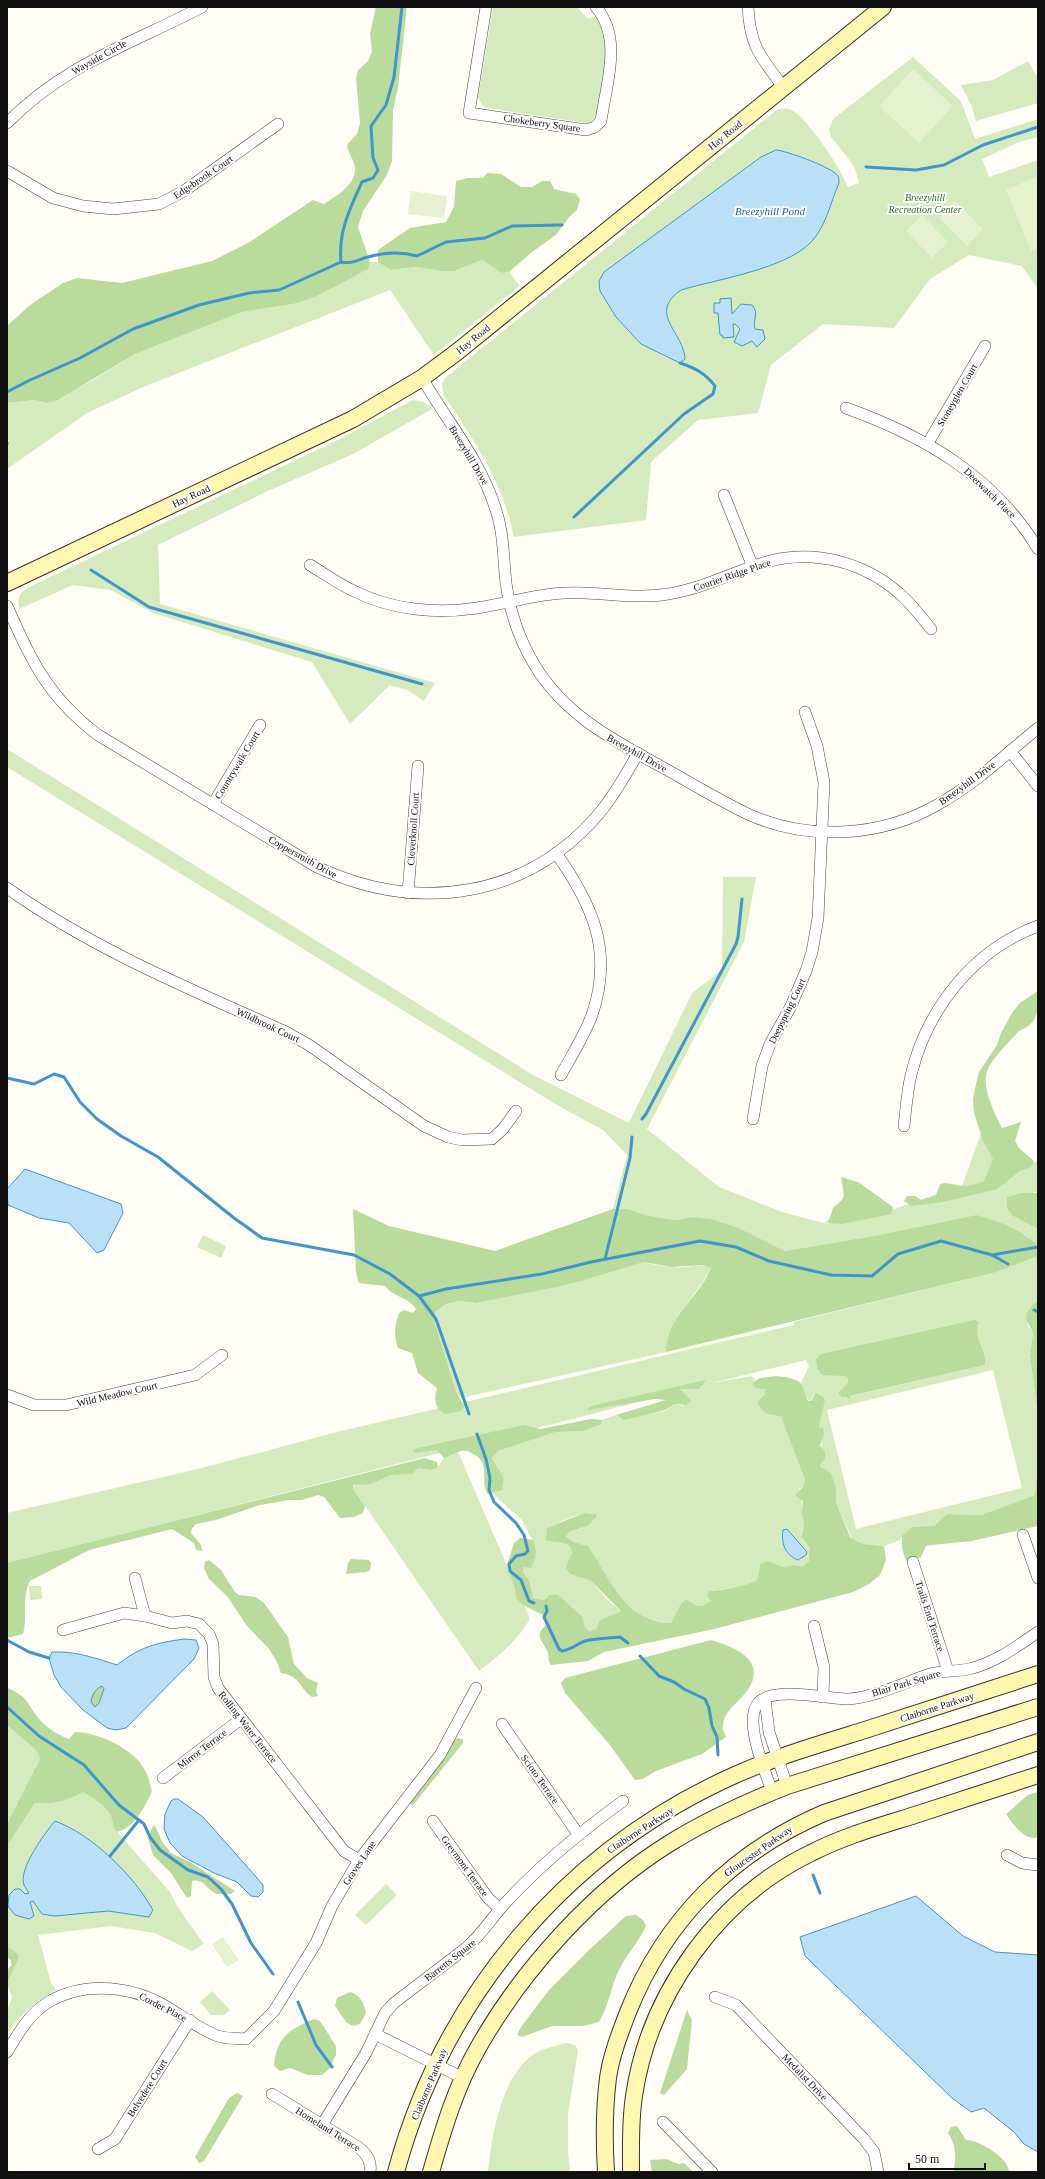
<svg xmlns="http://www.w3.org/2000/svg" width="1045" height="2179" font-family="Georgia,serif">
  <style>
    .green { fill: #d5ebbd; fill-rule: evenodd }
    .forest { fill: #b9dc9c }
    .pitch { fill: #e6f2cf }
    .water { fill: #b9e0f7; stroke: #3f96cf; fill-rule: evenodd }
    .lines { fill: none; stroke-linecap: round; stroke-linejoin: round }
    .stream { stroke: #3f96cf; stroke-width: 3 }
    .street-casing { stroke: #444; stroke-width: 12 }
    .secondary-casing { stroke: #333; stroke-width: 18 }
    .street { stroke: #fff; stroke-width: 11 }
    .secondary { stroke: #fff6b0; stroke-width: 16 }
    .labels { text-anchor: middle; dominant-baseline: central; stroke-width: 4; stroke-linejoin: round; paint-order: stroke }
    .street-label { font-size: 10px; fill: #111; stroke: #fff }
    .park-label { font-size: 10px; font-style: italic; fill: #2f6b1f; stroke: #fff }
    .water-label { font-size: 11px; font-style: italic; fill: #1768a6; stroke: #fff }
  </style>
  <rect width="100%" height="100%" fill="#fffdf5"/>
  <g class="green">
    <path d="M493,7h84l11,12 8,-3c18,28 6,66 1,98l-5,7 -5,2 -100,-15 -5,-3 -4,-8z"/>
    <path d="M913,57l48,44 14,38 63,-20v18l-19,5 -37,17 7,18 49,-17v129l-16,-23 -53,-11 -39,24 -36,49 -71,-4 -52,41 -13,48 -60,7 -47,42 -5,58 -132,17c-13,-60 -38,-93 -71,-143l-1,-10 3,-6 333,-269c5,-1 11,-1 15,2 16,9 48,58 55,76l11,-4 -4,-14 -7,-11 -17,-21 -2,-7 4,-11z"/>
    <path d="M1028,61l10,17v25l-62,18 -4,-14 -11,-22 32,-5z"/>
    <path d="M482,260l20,13 7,-1 11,14 -86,69 -44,-65 -247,97 -56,26 -80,56v-26l2,-2 -2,-5v-33l28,-3 11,3 42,-20 47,-29 107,-42 51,-8 75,-35 2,-7h8l13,8 25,-3 26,4h12z"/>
    <path d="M413,400l11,2 8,7 -79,45 -85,37 -110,54 2,59 275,79 -11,18 -17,-11 -17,-5 -40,39 -38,-62 -159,-49 -42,-23 -38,-5 -54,24c-2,-10 0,-16 8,-21l307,-146z"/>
    <path d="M7,749l526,326 96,48 63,-130 30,-23 1,-93h33l-12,65 -97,187 72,58 63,25 42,11 32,-28 38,14 68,-23 25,-70 37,47 14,-1v31l-4,-1 -21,24 25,13v17l-14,-12 -48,-19 -97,20 -94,16 -46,-23 -47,-11 -16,3 -27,-4 -21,-7h-15l14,-54 -24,-25 -46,-25 -550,-338z"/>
    <path d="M203,1235l23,11 -5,12 -24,-11z"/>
    <path d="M1038,1256v48l-6,2 -5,6 1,14 5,7 -3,23 8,59v46l-3,34 -54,20 -34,-1 -13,12 -32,10 -2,4 -16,6 -21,-2 -12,-7 -15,-35v-15l-16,-23 3,-36 -4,-1 6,-26 -11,-6 -4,6 -4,-3 -2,-10 -3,-5 8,-17 -3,-6 -94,23 40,-7 3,4 -3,3 13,6v5l-5,5v6l5,8 16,4 24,63 -2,7 -4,2c3,10 5,24 5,34 0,6 -5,10 -2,16 2,6 9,7 9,16 0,6 -5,8 -9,12h-18l-16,-6 -9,7c0,4 0,9 -3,12 -6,6 -37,10 -46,11l-1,12 -6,3 -8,-1 -24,18c-48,-3 -60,-42 -83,-77l-14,-4 -8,-5 3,-5c12,-3 20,-6 28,-16l-1,-2c-16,-4 -34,8 -49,14l2,13c9,-1 22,2 23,13l-2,2 38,45 13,10 -21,9 -4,9 -7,2 -4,-4 -3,-11 -25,-22 -8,1 -5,5 -11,-2 -3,-16 -7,-10v-5l13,-20 -15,-28 -29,-26 9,-3 3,-12 -12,-20 6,-7 58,-19 27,-1 19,-7 -1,-4 15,-5 4,3 45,-7 10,-7 9,2 -3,-15 -674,173v-51l195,-45 135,-36 457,-107 -1,-3 204,-50zM979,1322l-3,13 7,15 2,15 -138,32 -9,-4 11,-10 -1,-5 -4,-2 53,-38zM993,1370l29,118 -166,41 -29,-119z"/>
    <path d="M644,1262c13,4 28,6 42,5 10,-1 16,-3 25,1 -13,26 -45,54 -45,84l-205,46 -5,-7 -21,-68v-12l11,-7 13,-3 17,2 77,-15 25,-6z"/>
    <path d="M458,1452l72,167c-13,22 -31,37 -51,52l-127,-184 6,-3h13l14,-8 33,-8 20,-1 6,-9z"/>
    <path d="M29,1586h12l1,13 -12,1z"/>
    <path d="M7,1725l29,25 4,9 -33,65z"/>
    <path d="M83,1792c13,10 31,16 30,35l57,65 8,16 26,36 -12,7 -37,-18 -44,-7 -73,9 13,48 5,7c-20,11 -37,25 -49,45v-24l5,-14 -5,-14 11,-29 -11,-8v-100l28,-43c18,2 33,-2 48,-11z"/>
    <path d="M386,1884l11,11 -31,30 -11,-10z"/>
    <path d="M212,1991l18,19 -6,5h-13l-11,-13z"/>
    <path d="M566,2043l9,2 3,5 -10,64v38l2,20h-82c4,-38 13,-95 46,-118 10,-6 21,-8 32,-11z"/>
  </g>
  <g class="forest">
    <path d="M376,7h31l-9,80 -5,23 -1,51 -5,14 -24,36 -5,16 12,35 -2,7 -53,28 -22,7 -51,8 -107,42 -79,47 -10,2 -11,-3 -28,3v-77l23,-21 33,-22 14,-5 45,5 90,-22 36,-18 65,-43 11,4c12,-8 32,-19 31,-36 -1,-9 -7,-15 -8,-23l10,-11 3,-11 -4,-45 2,-8 10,-9 4,-9 -2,-18z"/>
    <path d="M487,173l14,1 20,13h11l10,-6h8l4,8 22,5 4,5 -3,11 -7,6 -14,19 -24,17 -23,20 -7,1 -20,-13 -28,11h-12l-26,-4 -25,3 -13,-8v-12l32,-22 36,-6 8,-15 2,-26 12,-3h15z"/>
    <path d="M1038,991c0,19 1,32 -19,40 -8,9 -27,28 -31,38 -8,16 7,45 14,59l19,-6 -6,19 4,7 15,13 -3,6 -11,4 -23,18 -54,13 -31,4 -8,-5 3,-5h8l6,4 15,-5 4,-11c8,-3 14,1 22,2 8,0 15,-2 22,-5l9,-22 -10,-18 -9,-28 -1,-14 3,-15 3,-12 18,-27 4,-12 11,-20 8,-10z"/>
    <path d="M841,1177l17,5 35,25 -2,7 -49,10 -14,-1 5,-15 9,-8 2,-5z"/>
    <path d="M1022,1193h16v36l-25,-13 -6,-8v-11z"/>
    <path d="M353,1209l36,17 106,25 118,-42h15l21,7 27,4 16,-3 19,2 28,9 46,23 94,-16 97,-20c20,5 48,16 62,31v10l-41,16 -331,80c0,-35 33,-54 45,-84l-8,-3 -32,2 -27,-5 -66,20 -25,6 -77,15 -17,-2 -13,3 -11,8v11l21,68 8,15 -3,5 -16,3c-11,-6 -11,-15 -8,-26l-19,-15 -6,-20 -14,-5c-5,-13 -3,-23 1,-35l5,-3 9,3 3,-4c-10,-14 -20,-10 -31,-23l-26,-3 -3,-10z"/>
    <path d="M1038,1302v113l-8,-59 3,-23 -7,-14 1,-7 7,-9z"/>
    <path d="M975,1320l4,2c-6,20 8,25 6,43l-135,31 1,2 -3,1 -1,-2h-5l-4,-4 10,-10v-5l-4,-2 -22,-1 -5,-7 -1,-9 5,-5z"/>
    <path d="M776,1376c10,1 25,2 28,13 2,5 1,8 4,12h3l5,-8 7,4 2,4 -6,26 4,1 1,5 -4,13 5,5v7l-5,6 2,4 4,1 5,5 5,13v15l14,35 13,7 21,2 2,14 -6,15 -11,9 -16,8 -139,37 -110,23 -16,9 -37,4c-3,-4 -2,-7 -3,-12 -4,-12 -15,-16 -3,-27v-10l-22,-11 -7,-7 -1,-10 -8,-23 7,-22 6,-5 13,2c5,10 3,18 -2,28l-8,-1v5l7,10 3,16 11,2 5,-5 8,-1 25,22 3,11 4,4 7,-2 4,-9 21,-9 -31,-31 -20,-6 -4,-6 4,-12 2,-2c-1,-14 -16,-11 -26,-14l1,-12 37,-15 12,1 1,3 -10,9 -18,6 -3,5 8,5 14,4c23,34 36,75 83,77l10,-19 5,-5 9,6 8,1 7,-5 -3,-6 3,-4c8,0 42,-6 46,-11 3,-4 3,-11 4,-16l8,-3 16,6 10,-2 8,2 7,-6 1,-12 -9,-12 3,-13 -2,-11 1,-12 -8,-6 8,-8 2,-7 -24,-63 -16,-4 -7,-9 2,-5 5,-5v-5l-9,-1 -4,-5 8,-5z"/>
    <path d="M706,1380l-7,9h-19l11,12 -5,4 -11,-1 -10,6 -41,10 -8,-5 50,-15 -11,-1 -66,11 -1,-2 7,-3z"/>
    <path d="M591,1419l10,1 1,4 -19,7 -27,1 -58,19 -6,7 12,20 -2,12 -14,4c-9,-12 3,-30 -13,-39 -5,-3 -8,-5 -14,-4 -6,1 -11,6 -17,7l-7,-8 -23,3 -1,-4 111,-24 16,4z"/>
    <path d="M425,1458l12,4 1,5 -7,3 -13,-2 -6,6 -22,1 -19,9 -18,1v4l12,17 -2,7 -9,4 -14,1 -16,-21 -6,-2 -16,5h-13l-29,5 -44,15 -20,4 -4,4 -1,5 10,12 1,6 -6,-1 -2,-7 -22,-14 -83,21 -59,31c-9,17 -2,36 -7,53l-16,4v-75z"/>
    <path d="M1038,1461v65l-66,15 -41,4 -5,1 -5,11 -15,4 -4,-13v-12l10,-9 22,-1 13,-12 34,1 54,-20z"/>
    <path d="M351,1559l18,1 2,3 -1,7 -4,2 -20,2 2,-11z"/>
    <path d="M209,1560l12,10 14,22 4,3 17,2 8,6 24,34 6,27 13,14 11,5 -2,8 2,5 -6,1c-14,-10 -11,-21 -31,-24l-4,-11 -8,-13 -22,-23 -20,-30 -18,-17 -5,-11 1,-6z"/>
    <path d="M711,1640c23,7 58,20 36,51 -8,11 -23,20 -24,34 -1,5 2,8 3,12l-24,17 -46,17 -13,8 -8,1 -25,-35 -45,-52 -4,-10 4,-5z"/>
    <path d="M102,1686l2,3 -5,14 -4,4 -4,-5c1,-8 4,-13 11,-16z"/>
    <path d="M7,1688c24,9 20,19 35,34 7,8 17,13 27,17l6,-7c25,1 60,17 71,40 3,6 4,13 6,19 -7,15 -17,37 -35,41l-4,-5c1,-18 -17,-26 -30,-35 -16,9 -29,13 -48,11l-28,43v-22l33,-65 -4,-9 -29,-25z"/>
    <path d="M457,1738l6,1v4l-49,61 -3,1 -1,-2 44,-63z"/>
    <path d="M1038,1792v41l-2,5c-13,1 -23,-14 -30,-24l22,-19z"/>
    <path d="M153,1826h2l8,17 8,10 19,9 45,29 -4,3h-15c-9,-4 -12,-16 -24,-13l-1,15 -4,2 -16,-25 -18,-18 -5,-17z"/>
    <path d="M636,1915l7,5 3,6c-7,15 -18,27 -26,42 -9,17 -11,38 -21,54l-16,4h-31l-30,11 -5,-2 4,-8 28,-37 39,-39 38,-35z"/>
    <path d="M7,1946l11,8 1,3 -12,26v-13l4,-4v-6l-4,-3z"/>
    <path d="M350,1992c10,3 14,11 16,21l-6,11 -7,2 -7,-4 -11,-16 2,-8z"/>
    <path d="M687,2010l5,10 -5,49 -23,26 -4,-2z"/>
    <path d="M314,2019l6,2 16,25v9l-7,14 -7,6h-14l-18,-7 -10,3 -6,-5c2,-29 16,-37 40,-47z"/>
    <path d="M237,2093l6,3 -39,65 -5,2 -4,-6 34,-59z"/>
    <path d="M957,2126l9,14c13,0 43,18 43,32h-56c4,-13 3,-28 -5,-39l3,-6z"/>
    <path d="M666,2159l13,5 5,-1 9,9h-41l-2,-12z"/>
  </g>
  <g class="pitch">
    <path d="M913,69l40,37 -34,37 -40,-37z"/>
    <path d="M1038,176v73l-7,2 -25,-61z"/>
    <path d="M411,191l36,5 -3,22 -36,-4z"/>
    <path d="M955,201l28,28 -16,17 -28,-28z"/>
    <path d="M922,215l26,27 -16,16 -26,-27z"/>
    <path d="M223,1937l16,23 -12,7 -15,-23z"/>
  </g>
  <g class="water">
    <path d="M776,150c11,1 52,16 60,24 3,2 3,5 3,9 -8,18 -11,36 -23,53 -21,32 -99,43 -135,54 -34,24 3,42 4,69l-5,4 -39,-19 -25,-27 -16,-26 -1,-10 5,-9 157,-115z"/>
    <path d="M731,298l1,16 9,-10 11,1c8,9 0,15 3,24l8,1 2,9 -8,8 -5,-6 -10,5 -8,-4 6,-13 -5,-5h-2l1,13 -11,1 -1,-3h-2l-2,-22h-4v-10h6v-4z"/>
    <path d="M25,1169l96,35 2,9 -19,37 -7,3 -28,-30 -30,-5 -31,-13 -1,-16z"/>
    <path d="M787,1529l20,23 -1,3 -8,5c-13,-5 -17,-17 -15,-30z"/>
    <path d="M184,1639l12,1 3,8 -5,11 -68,69 -10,2 -9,-2 -24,-18 -22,-23 -7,-12 -5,-17 3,-6c24,-1 43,6 65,13 23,-18 38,-22 67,-26zM102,1686l2,3 -5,14 -4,4 -4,-5c1,-7 4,-13 11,-16z"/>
    <path d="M174,1799h4l25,18 48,54 12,14v7l-5,5 -7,-1 -14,-14 -23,-9 -32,-17 -12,-13 -6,-14 1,-15 6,-13z"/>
    <path d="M55,1821c38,14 79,55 98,89l-4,7 -41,-6 -53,5 -13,-2 -9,-13 -3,1 4,14 -5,3 -14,-4 -7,-9 1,-11 6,-6h5l5,5 4,-1c-2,-3 -4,-6 -5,-8 -6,-16 21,-52 31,-64z"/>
    <path d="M916,1896l47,40 32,16 43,3v197l-14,-8 -10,-12 -30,-24 -13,4 -19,-14 -147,-142 -5,-19z"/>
  </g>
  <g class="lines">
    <g class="stream">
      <path d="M866,167l50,3 28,-5 39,-20 55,-18"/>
      <path d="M341,262c-3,-30 9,-54 21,-80l11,-4 5,-8 -5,-12 -2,-32 15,-21 8,-28 8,-70"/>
      <path d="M7,392l21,-11 52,-23 53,-29 66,-24 50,-12 30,-3 62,-28c11,2 16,-2 27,-5 17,-5 32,-6 49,-1l29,-14 39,-4 27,-12 50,-1"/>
      <path d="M7,443v1"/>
      <path d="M574,517l110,-103 29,-20 2,-8c-10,-13 -20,-18 -35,-23"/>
      <path d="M91,570l58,37 273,77"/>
      <path d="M7,1078l27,6 20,-10 10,3 16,25 17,17 24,17 37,21 76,61 28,20 92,17 36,19 29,22 27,-7 96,-15 49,-12 109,-21 36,6 33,14 62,14 41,1 26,-22 43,-13 51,14 46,-8"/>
      <path d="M642,1119l4,-5 90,-170 2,-7 4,-38"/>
      <path d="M992,1255l16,9"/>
      <path d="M605,1259l25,-101 2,-21"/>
      <path d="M419,1296l17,23 33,95"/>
      <path d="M1034,1310l4,2"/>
      <path d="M477,1434l9,25 4,19 -1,12 5,12 22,21 8,12 4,16 -3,3 -9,2 -7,8 1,7 11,9 8,21 5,2"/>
      <path d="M546,1606l1,5 -3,6 15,32 3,2c9,-1 15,-7 23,-10 11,-3 24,-3 35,-4l8,6"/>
      <path d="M7,1640l22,12 20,6"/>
      <path d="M640,1656l19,20 15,6 10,7 21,10 4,9 3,18 5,11 1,18"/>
      <path d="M7,1707l32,29 45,29 35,40 25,19 6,13 10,13 28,20 20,7 13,12 11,15 19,39 22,31"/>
      <path d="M110,1856l29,-36"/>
      <path d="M813,1875l7,18"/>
      <path d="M298,2002l18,43 16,22"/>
    </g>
    <defs>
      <g id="street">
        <path d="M486,7l-17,106 117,17 9,-3 6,-6c5,-37 22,-82 -5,-114"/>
        <path d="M748,7c2,40 13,50 36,81"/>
        <path d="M7,123c58,-59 124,-79 195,-116"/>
        <path d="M7,171l46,27 30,8 30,3 46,-5 25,-13 94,-67"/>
        <path d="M422,378c25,43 58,82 73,129 9,25 8,50 11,76 4,29 13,56 28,81 29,50 79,76 128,103 29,16 58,34 88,48 59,26 131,22 187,-10 37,-20 69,-51 101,-77"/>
        <path d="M846,408c78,28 148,68 192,141"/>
        <path d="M928,443l57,-97"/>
        <path d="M724,495l29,72"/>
        <path d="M310,565c15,9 30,20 46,27 36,18 81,22 121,16 29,-4 58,-14 88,-15 35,-2 69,7 103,1 34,-5 63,-21 95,-31 48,-15 100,-2 137,31 12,10 21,23 31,35"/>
        <path d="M7,606c25,56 41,91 91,129l219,132c101,47 212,32 285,-57 14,-18 25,-37 36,-57"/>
        <path d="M1010,751l28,35"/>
        <path d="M213,804l47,-79"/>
        <path d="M556,853c36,51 58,98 36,162 -8,21 -20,40 -31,60"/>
        <path d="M7,888c86,61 183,101 279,144l23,13 115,81 24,11 14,3 30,-1 11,-10 13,-18"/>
        <path d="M408,893l10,-127"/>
        <path d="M753,1119l9,-53 8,-22 20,-36 16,-37 6,-19 6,-34 6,-136 -7,-36 -12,-34"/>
        <path d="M904,1126c2,-17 3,-34 7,-51 16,-66 62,-125 127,-149"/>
        <path d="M7,1395l27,10h32l129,-30 27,-20"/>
        <path d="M1023,1535l15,43"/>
        <path d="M913,1562l35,109"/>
        <path d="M145,1616l27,7 15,-2 12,3 10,10 4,10 1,33 4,11 126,163 15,9"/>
        <path d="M814,1626l10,41 -1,30"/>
        <path d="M63,1630l61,-17 21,3 -10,-38"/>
        <path d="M765,1699l4,33 18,54"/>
        <path d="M502,1724l76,110"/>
        <path d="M163,1778l78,-59"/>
        <path d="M772,1792c-6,-20 -30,-72 -13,-90 16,-16 69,-3 90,-3 23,-1 55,-16 78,-24 14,-5 28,-3 42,-6 26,-6 47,-22 69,-37"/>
        <path d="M433,1821l55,77 12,11"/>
        <path d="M1007,1855l15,8 16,2"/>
        <path d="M715,1997l21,8 127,133 11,14 4,20"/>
        <path d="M375,2034l88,44"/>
        <path d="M7,2052c11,-18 22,-38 40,-49 34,-21 79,-18 113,0 17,9 42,28 58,33 8,3 19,2 28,3l28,-28 42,-68 16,-37 27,-46 81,-105 36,-67"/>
        <path d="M272,2094l86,53c8,6 14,14 12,25"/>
        <path d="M663,2122l49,50"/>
        <path d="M322,2125l44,-72 19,-40 9,-10 72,-55c14,-12 23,-26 34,-39 36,-41 79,-76 123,-108"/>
        <path d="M98,2149l17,-10 75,-119"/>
      </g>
      <g id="secondary">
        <path d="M7,583l346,-164 69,-41 35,-26 426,-345"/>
        <path d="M396,2172c48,-177 171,-322 339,-397 40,-18 88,-32 130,-45 58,-19 115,-37 173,-56"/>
        <path d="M431,2172c12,-42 25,-86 47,-124 44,-78 116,-158 192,-205 37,-23 77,-41 117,-57l251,-79"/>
        <path d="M606,2172c-2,-32 -2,-62 2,-94 3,-22 12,-45 20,-66 37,-93 105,-160 196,-199l214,-71"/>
        <path d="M631,2172c0,-25 -1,-50 3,-76 15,-102 84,-198 177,-243 33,-17 69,-27 104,-38 41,-13 82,-27 123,-40"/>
      </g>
    </defs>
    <use href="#street" class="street-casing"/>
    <use href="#secondary" class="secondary-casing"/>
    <use href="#street" class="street"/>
    <use href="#secondary" class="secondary"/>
  </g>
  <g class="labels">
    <g class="street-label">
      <text transform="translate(99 57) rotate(-29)">Wayside Circle</text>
      <text transform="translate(542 123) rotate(8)">Chokeberry Square</text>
      <text transform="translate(725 135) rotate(-39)">Hay Road</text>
      <text transform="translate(203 177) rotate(-34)">Edgebrook Court</text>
      <text transform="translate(473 339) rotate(-39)">Hay Road</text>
      <text transform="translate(957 395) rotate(-60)">Stoneyglen Court</text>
      <text transform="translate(469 455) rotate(59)">Breezyhill Drive</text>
      <text transform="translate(990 493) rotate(44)">Deerwatch Place</text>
      <text transform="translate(191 496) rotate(-25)">Hay Road</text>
      <text transform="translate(732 575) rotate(-19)">Courier Ridge Place</text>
      <text transform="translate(637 753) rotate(29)">Breezyhill Drive</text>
      <text transform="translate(237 765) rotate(-59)">Countrywalk Court</text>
      <text transform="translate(967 783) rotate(-36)">Breezyhill Drive</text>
      <text transform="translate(413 829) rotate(-86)">Cloverknoll Court</text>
      <text transform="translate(303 857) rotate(29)">Coppersmith Drive</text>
      <text transform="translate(787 1011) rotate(-64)">Deepspring Court</text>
      <text transform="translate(268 1025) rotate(25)">Wildbrook Court</text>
      <text transform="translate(117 1394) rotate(-13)">Wild Meadow Court</text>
      <text transform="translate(930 1616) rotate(72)">Trails End Terrace</text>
      <text transform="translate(906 1683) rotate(-17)">Blair Park Square</text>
      <text transform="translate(937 1707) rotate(-18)">Claiborne Parkway</text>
      <text transform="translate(248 1727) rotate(52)">Rolling Water Terrace</text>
      <text transform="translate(202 1749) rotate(-37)">Mirror Terrace</text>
      <text transform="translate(540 1779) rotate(55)">Scioto Terrace</text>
      <text transform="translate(640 1830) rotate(-33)">Claiborne Parkway</text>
      <text transform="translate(758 1851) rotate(-35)">Gloucester Parkway</text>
      <text transform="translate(359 1863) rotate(-56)">Graves Lane</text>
      <text transform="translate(465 1866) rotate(54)">Greymont Terrace</text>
      <text transform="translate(450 1960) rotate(-38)">Barretts Square</text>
      <text transform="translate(163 2007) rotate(27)">Corder Place</text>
      <text transform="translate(805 2077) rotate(46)">Medalist Drive</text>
      <text transform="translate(429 2084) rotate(-67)">Claiborne Parkway</text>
      <text transform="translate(147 2088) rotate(-58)">Belvedere Court</text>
      <text transform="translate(328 2129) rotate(32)">Homeland Terrace</text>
    </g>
    <g class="park-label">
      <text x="925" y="197">Breezyhill<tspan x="925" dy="12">Recreation Center</tspan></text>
    </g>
    <g class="water-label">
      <text x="770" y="211">Breezyhill Pond</text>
    </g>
  </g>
  <rect width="1045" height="2179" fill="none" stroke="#111111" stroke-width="16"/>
  <path d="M909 2163v6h76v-6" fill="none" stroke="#111111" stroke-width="2"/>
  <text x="915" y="2163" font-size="12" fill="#111111" stroke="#ffffff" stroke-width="3" paint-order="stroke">50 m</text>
</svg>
